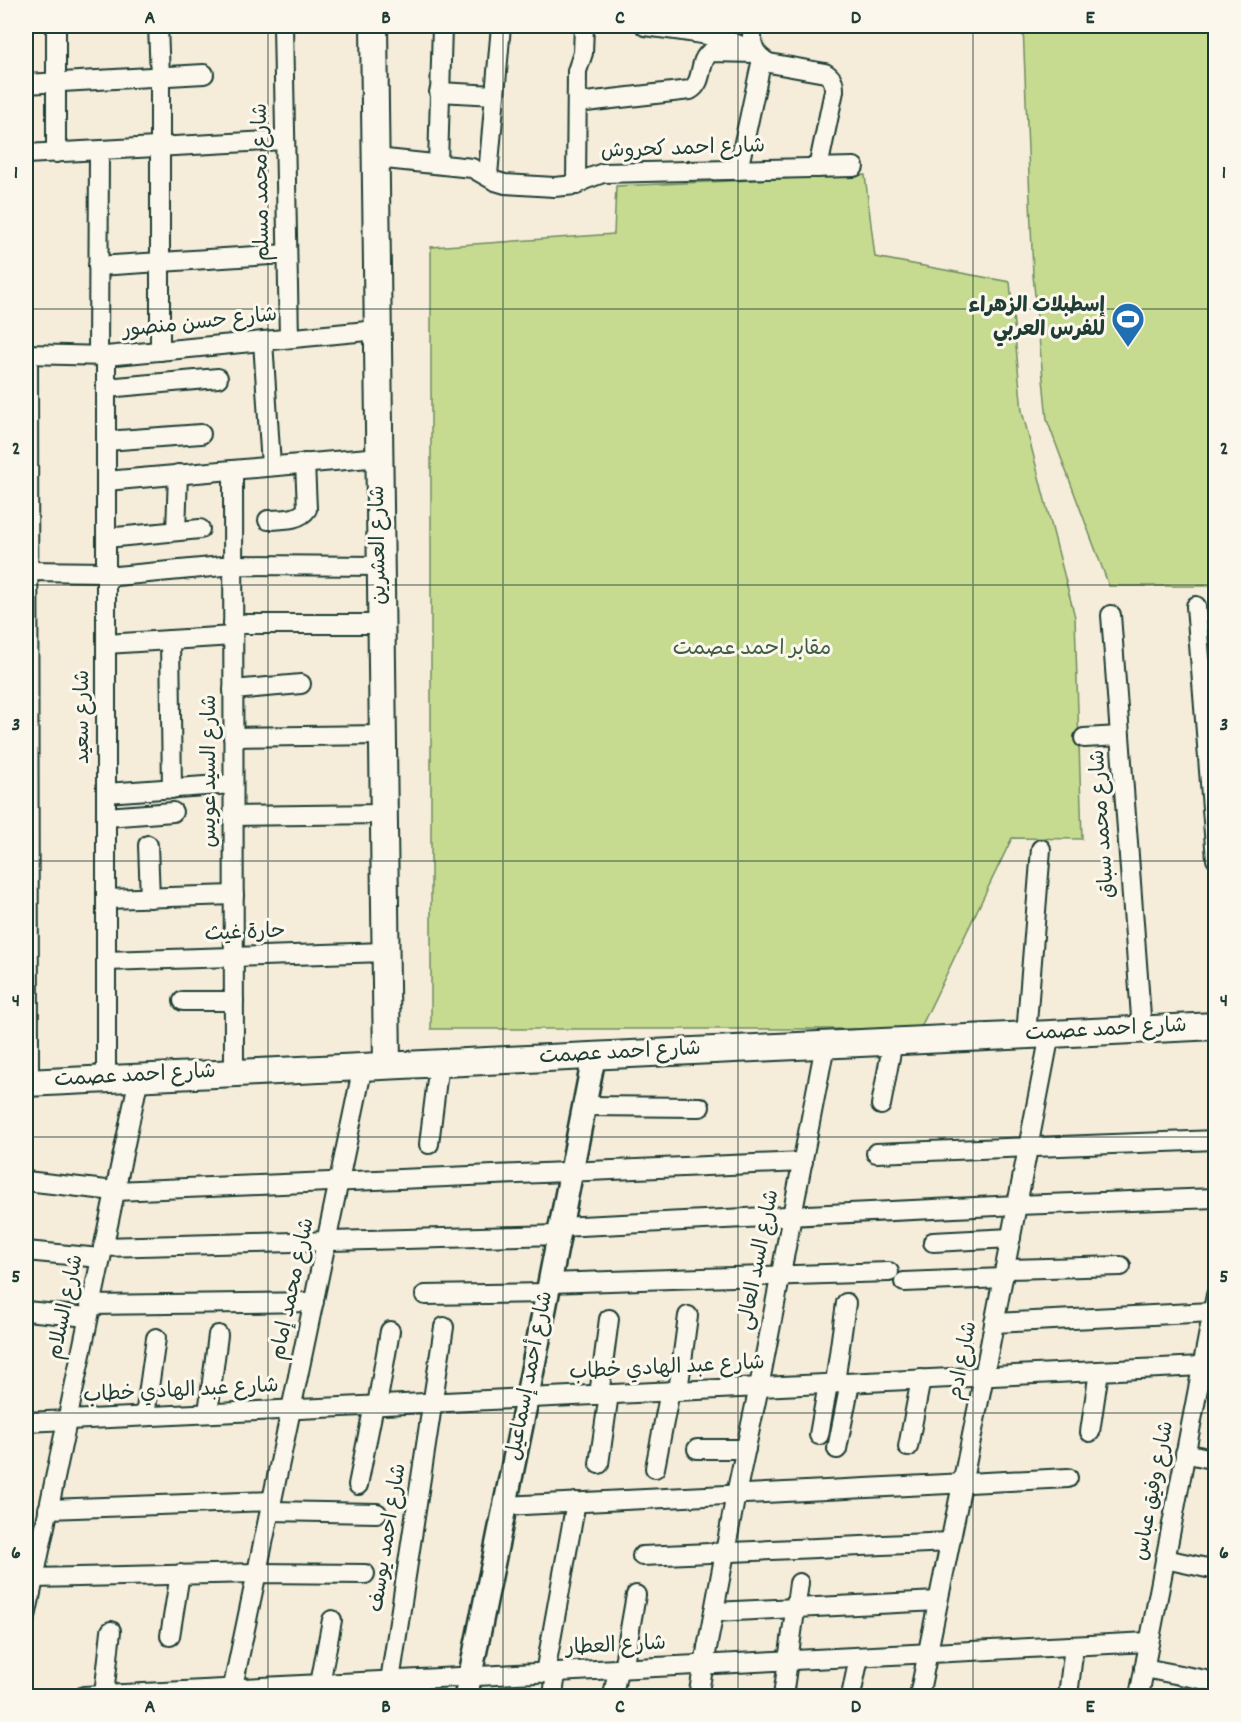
<svg xmlns="http://www.w3.org/2000/svg" width="1241" height="1722" font-family="Dekko,'Playpen Sans Arabic',sans-serif">
  <style>
    .green { fill: #c6db90; stroke: #728c62; stroke-width: 1.5 }
    .lines { fill: none; stroke-linecap: round; stroke-linejoin: round }
    .minor-casing { stroke: #1f3d34; stroke-width: 22 }
    .tertiary-casing { stroke: #1f3d34; stroke-width: 27 }
    .secondary-casing { stroke: #1f3d34; stroke-width: 30 }
    .minor { stroke: #fbf7ec; stroke-width: 18 }
    .tertiary { stroke: #fbf7ec; stroke-width: 22 }
    .secondary { stroke: #fbf7ec; stroke-width: 26 }
    .grid { fill: none; stroke: #1f3d34; stroke-width: 1.5; stroke-opacity: 0.55 }
    .labels { text-anchor: middle; dominant-baseline: central; stroke-width: 6; stroke-linejoin: round; paint-order: stroke }
    .street-label { font-size: 21px; fill: #1f3d34; stroke: #fbf7ec }
    .poi-label { font-size: 21px; font-weight: bold; fill: #1f3d34; stroke: #fbf7ec; text-anchor: end }
    .park-label { font-size: 21px; fill: #405d46; stroke: #fbf7ec }
    .neatline { fill: none; stroke: #1f3d34; stroke-width: 2 }
    .grid-label { font-size: 20px; text-anchor: middle; font-weight: bold; fill: #1f3d34 }
  </style>
  <rect width="100%" height="100%" fill="#f5edda"/>
  <filter id="ink" filterUnits="userSpaceOnUse"><feTurbulence type="fractalNoise" baseFrequency=".0167" numOctaves="2"/><feDisplacementMap in="SourceGraphic" scale="12" xChannelSelector="R" yChannelSelector="G"/><feConvolveMatrix kernelMatrix="1 2 1 2 8 2 1 2 1" color-interpolation-filters="sRGB"/></filter>
  <g filter="url(#ink)">
    <g class="green">
      <path d="M1023,26h192v560h-106l-62,-166 -14,-145z"/>
      <path d="M865,175l10,82 135,25 12,129 53,206 7,222 -70,-1 -92,191h-489v-782l183,-13 2,-48z"/>
    </g>
    <g class="lines">
      <defs>
        <g id="minor">
          <path d="M56,26v127"/>
          <path d="M158,26l2,51v274"/>
          <path d="M283,26l6,312"/>
          <path d="M645,26c35,5 72,7 103,23"/>
          <path d="M753,26c-3,16 0,29 16,37l56,10c8,5 9,9 9,18l-16,77"/>
          <path d="M26,84l178,-10"/>
          <path d="M439,92l56,3"/>
          <path d="M577,103l113,-13c15,-8 7,-30 21,-38l45,1"/>
          <path d="M26,154l259,-14"/>
          <path d="M376,158l96,10 23,13 10,3 49,3 22,-2 8,-5 19,-7 251,-6"/>
          <path d="M438,164l4,-138"/>
          <path d="M738,170l24,-111"/>
          <path d="M488,175l13,-149"/>
          <path d="M576,185l1,-114 6,-18 1,-27"/>
          <path d="M98,266l189,-12"/>
          <path d="M263,341l8,125"/>
          <path d="M26,354l80,2 272,-26"/>
          <path d="M28,354l1,729"/>
          <path d="M98,356l1,-205"/>
          <path d="M106,356v723"/>
          <path d="M106,388l112,-10"/>
          <path d="M106,441l95,-7"/>
          <path d="M233,470l1,603"/>
          <path d="M106,481l274,-24"/>
          <path d="M268,520c13,-1 31,1 39,-11l-2,-46"/>
          <path d="M176,531l2,-57"/>
          <path d="M106,538l94,-9"/>
          <path d="M26,571l80,1"/>
          <path d="M106,577l127,-12 148,1"/>
          <path d="M1196,606l20,253"/>
          <path d="M1111,615l31,415"/>
          <path d="M233,624h148"/>
          <path d="M170,640l2,149"/>
          <path d="M106,644l127,-8"/>
          <path d="M233,690l68,-6"/>
          <path d="M233,737l150,-2"/>
          <path d="M1084,738l36,-2"/>
          <path d="M106,793l127,-9"/>
          <path d="M233,816l151,-2"/>
          <path d="M106,817l67,-5"/>
          <path d="M148,845l2,53"/>
          <path d="M106,899l128,-4"/>
          <path d="M106,961l279,-9"/>
          <path d="M183,1001h51"/>
          <path d="M1026,1035l15,-186"/>
          <path d="M881,1105l12,-64"/>
          <path d="M585,1106l115,1"/>
          <path d="M429,1144l10,-81"/>
          <path d="M876,1153l340,-13"/>
          <path d="M26,1181l89,10 688,-29"/>
          <path d="M560,1227l457,-22 199,-7"/>
          <path d="M933,1242l78,-4"/>
          <path d="M103,1247l456,-12"/>
          <path d="M26,1251l74,7"/>
          <path d="M1005,1269l116,-3"/>
          <path d="M904,1282l99,-4"/>
          <path d="M549,1283l340,-11"/>
          <path d="M425,1295l122,-2"/>
          <path d="M90,1305l224,-3"/>
          <path d="M26,1311l62,6"/>
          <path d="M994,1323l218,-11"/>
          <path d="M835,1383l11,-80"/>
          <path d="M678,1391l10,-75"/>
          <path d="M599,1395l10,-76"/>
          <path d="M377,1405l13,-74"/>
          <path d="M208,1413l10,-78"/>
          <path d="M145,1416l11,-78"/>
          <path d="M26,1422l1176,-56"/>
          <path d="M1090,1432l9,-61"/>
          <path d="M819,1435l9,-51"/>
          <path d="M908,1447l13,-68"/>
          <path d="M697,1449h49"/>
          <path d="M837,1449l13,-66"/>
          <path d="M1185,1453l31,7"/>
          <path d="M599,1464l10,-70"/>
          <path d="M655,1468l15,-77"/>
          <path d="M358,1485l16,-80"/>
          <path d="M504,1506l564,-28"/>
          <path d="M48,1509l224,-8"/>
          <path d="M270,1511l107,2"/>
          <path d="M642,1556l308,-14"/>
          <path d="M1165,1559l51,11"/>
          <path d="M34,1578l223,-5 108,1"/>
          <path d="M714,1612l224,-11"/>
          <path d="M26,1617l113,-540"/>
          <path d="M170,1636l10,-62"/>
          <path d="M1144,1668l72,14"/>
          <path d="M623,1669l13,-74"/>
          <path d="M545,1673l31,-171"/>
          <path d="M390,1681l54,-354"/>
          <path d="M320,1684l12,-64"/>
          <path d="M104,1695l7,-64"/>
          <path d="M84,1696l1065,-54"/>
          <path d="M231,1696l132,-630"/>
          <path d="M553,1696l3,-24"/>
          <path d="M613,1696l5,-27"/>
          <path d="M698,1696l38,-202 23,-107 66,-342"/>
          <path d="M783,1696l16,-113"/>
          <path d="M851,1696l8,-39"/>
          <path d="M919,1696l65,-320 66,-342"/>
          <path d="M1068,1696l6,-50"/>
          <path d="M1139,1696l77,-401"/>
        </g>
        <path id="tertiary" d="M466,1696l61,-298 67,-342"/>
        <g id="secondary">
          <path d="M374,26l13,1039"/>
          <path d="M26,1083l1190,-57"/>
        </g>
      </defs>
      <use href="#minor" class="minor-casing"/>
      <use href="#tertiary" class="tertiary-casing"/>
      <use href="#secondary" class="secondary-casing"/>
      <use href="#minor" class="minor"/>
      <use href="#tertiary" class="tertiary"/>
      <use href="#secondary" class="secondary"/>
    </g>
  </g>
  <path class="grid" d="M268,26v1670M503,26v1670M738,26v1670M973,26v1670M26,309h1190M26,585h1190M26,861h1190M26,1137h1190M26,1413h1190"/>
  <defs>
    <symbol id="stadium-pin" viewBox="-11 -11 22 30"><path d="M0 17L-7.5 6A9.5 9.5 0 1 1 7.5 6Z" fill="#1f6fb2" stroke="#fbf7ec"/><path d="M0-5a6.5 5 0 1 0 0 10a6.5 5 0 1 0 0-10ZM-3.5-1.8h7v3.6h-7Z" fill="#fff"/></symbol>
  </defs>
  <g fill-rule="evenodd">
    <use href="#stadium-pin" x="1109" y="300" width="38" height="52"/>
  </g>
  <g class="labels">
    <g class="street-label">
      <text transform="translate(683 150) rotate(-2)">شارع احمد كحروش</text>
      <text transform="translate(263 182) rotate(-91)">شارع محمد مسلم</text>
      <text transform="translate(200 324) rotate(-6)">شارع حسن منصور</text>
      <text transform="translate(380 545) rotate(-91)">شارع العشرين</text>
      <text transform="translate(84 717) rotate(-90)">شارع سعيد</text>
      <text transform="translate(211 771) rotate(-90)">شارع السيد عويس</text>
      <text transform="translate(1104 824) rotate(-94)">شارع محمد سباق</text>
      <text transform="translate(245 934) rotate(-2)">حارة غيث</text>
      <text transform="translate(1106 1031) rotate(-3)">شارع احمد عصمت</text>
      <text transform="translate(620 1054) rotate(-3)">شارع احمد عصمت</text>
      <text transform="translate(135 1077) rotate(-3)">شارع احمد عصمت</text>
      <text transform="translate(760 1260) rotate(-79)">شارع السد العالى</text>
      <text transform="translate(294 1289) rotate(-78)">شارع محمد إمام</text>
      <text transform="translate(67 1307) rotate(-78)">شارع السلام</text>
      <text transform="translate(964 1361) rotate(-79)">شارع ادم</text>
      <text transform="translate(667 1369) rotate(-3)">شارع عبد الهادي خطاب</text>
      <text transform="translate(531 1376) rotate(-79)">شارع أحمد إسماعيل</text>
      <text transform="translate(181 1392) rotate(-3)">شارع عبد الهادي خطاب</text>
      <text transform="translate(1155 1491) rotate(-79)">شارع وفيق عباس</text>
      <text transform="translate(389 1538) rotate(-81)">شارع احمد يوسف</text>
      <text transform="translate(616 1647) rotate(-3)">شارع العطار</text>
    </g>
    <g class="poi-label">
      <text x="1105" y="307">إسطبلات الزهراء<tspan x="1105" dy="24">للفرس العربي</tspan></text>
    </g>
    <g class="park-label">
      <text x="752" y="650">مقابر احمد عصمت</text>
    </g>
  </g>
  <rect width="1241" height="1722" fill="none" stroke="#fbf7ec" stroke-width="66"/>
  <rect x="33" y="33" width="1175" height="1656" class="neatline"/>
  <g class="grid-label">
    <text x="150" y="23">A</text>
    <text x="386" y="23">B</text>
    <text x="620" y="23">C</text>
    <text x="856" y="23">D</text>
    <text x="1090" y="23">E</text>
    <text x="16" y="178">1</text>
    <text x="1224" y="178">1</text>
    <text x="16" y="454">2</text>
    <text x="1224" y="454">2</text>
    <text x="16" y="730">3</text>
    <text x="1224" y="730">3</text>
    <text x="16" y="1006">4</text>
    <text x="1224" y="1006">4</text>
    <text x="16" y="1282">5</text>
    <text x="1224" y="1282">5</text>
    <text x="16" y="1558">6</text>
    <text x="1224" y="1558">6</text>
    <text x="150" y="1712">A</text>
    <text x="386" y="1712">B</text>
    <text x="620" y="1712">C</text>
    <text x="856" y="1712">D</text>
    <text x="1090" y="1712">E</text>
  </g>
</svg>
